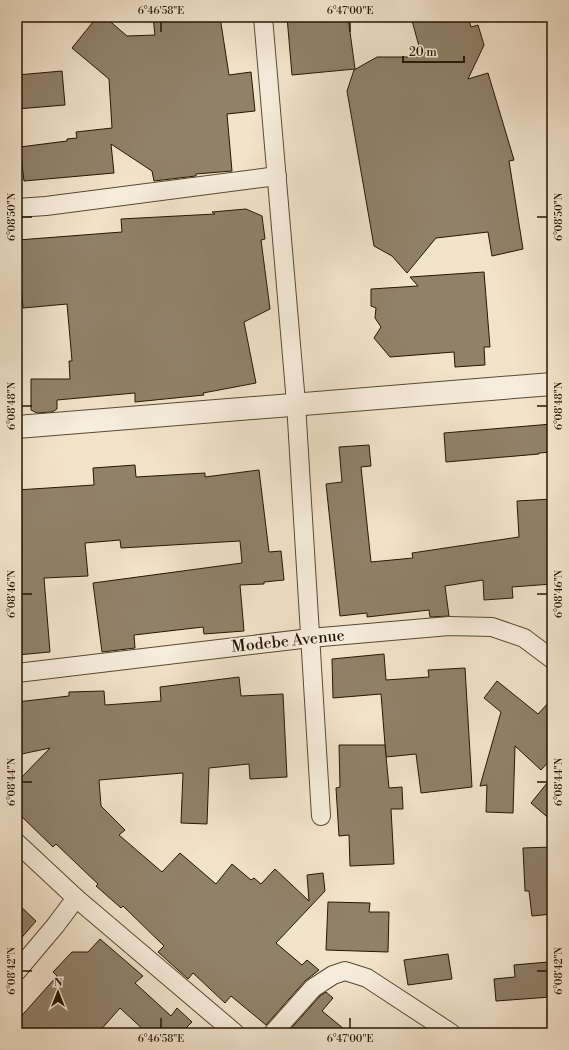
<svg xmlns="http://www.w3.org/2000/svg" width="569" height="1050" font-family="'Libre Bodoni',serif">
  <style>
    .building { fill: #90816a; stroke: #251600 }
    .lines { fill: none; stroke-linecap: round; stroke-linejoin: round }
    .minor-casing { stroke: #584933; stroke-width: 20 }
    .tertiary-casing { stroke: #584933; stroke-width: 24 }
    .minor { stroke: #f7eddd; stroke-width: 18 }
    .tertiary { stroke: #f7eddd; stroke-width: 22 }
    .ticks { fill: none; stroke: #251600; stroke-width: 1.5 }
    .labels { text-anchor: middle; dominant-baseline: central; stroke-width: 3.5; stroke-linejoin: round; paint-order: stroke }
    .street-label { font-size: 16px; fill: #251600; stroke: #f7eddd }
    .neatline { fill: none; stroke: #251600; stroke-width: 1.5 }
    .ticks-label { font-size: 10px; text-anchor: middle; fill: #251600 }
  </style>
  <rect width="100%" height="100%" fill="#f2e3cb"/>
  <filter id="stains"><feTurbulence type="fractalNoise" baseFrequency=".005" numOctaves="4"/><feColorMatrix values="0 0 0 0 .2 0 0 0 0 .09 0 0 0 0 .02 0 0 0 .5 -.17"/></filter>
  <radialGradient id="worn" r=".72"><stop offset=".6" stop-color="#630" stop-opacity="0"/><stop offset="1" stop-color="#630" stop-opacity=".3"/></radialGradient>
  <g class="building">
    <path d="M97,17h8l22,19 28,-1 -2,-18h67l9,58 22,-3 4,39 -28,3 5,57 -36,3v2l-42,5 -2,-10 -41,-27 3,29 -90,8 -4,-34 47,-6v-2l10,-1 -1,-6 36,-4 -3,-49 -37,-31z"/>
    <path d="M287,17h61l7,52 -63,6z"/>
    <path d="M411,17h57l3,10 7,-2 6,20 -16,34 20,-6 26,87 -5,1 14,88 -31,7 -4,-24 -52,6 -29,35 -15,-17 -18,-10 -27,-155 7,-21 23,-13h45z"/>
    <path d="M62,71l3,34 -48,4v-34z"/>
    <path d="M246,209l16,7 3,23 -4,1 9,69 -26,13 12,61 -53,10 1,2 -69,7v-9l-78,7v9l-5,3 -15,1 -6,-3v-31h39l-1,-18h3l-5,-57 -44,4 -5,-68 104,-8 -1,-13 94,-5 -3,-2z"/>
    <path d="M484,272l6,75h-6l1,18 -30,2 -1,-15 -64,5 -16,-19 7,-11 -6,-9 1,-10 -5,-2v-17l47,-3 -8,-9z"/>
    <path d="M552,424v28l-13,1v1l-93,8 -2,-29z"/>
    <path d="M369,445l2,21 -10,1 10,95 42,-4 -1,-5 107,-16 -2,-36 35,-2v85l-40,3 1,11 -29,2 -1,-20 -38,6 4,30 -19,1 -1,-7 -62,7v-4l-27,3 -14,-132 16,-2 -3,-35z"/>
    <path d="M135,465l1,12 69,-4v4l54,-7 10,82 12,-1 3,29 -20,2v2l-24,1 4,46 -40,3 -1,-7 -69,8 1,13 -33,4 -9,-69 149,-20 -2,-22 -119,7 -1,-8 -35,3 3,33 -44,2 6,74 -33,3v-165l77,-5 -1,-17z"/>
    <path d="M384,654l2,26 43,-3 -1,-7 37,-2 7,119 -51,6 -5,-39 -30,3 -5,-63 -48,4 -1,-39z"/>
    <path d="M239,677l2,19 42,-2 4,83 -37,2 -1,-15 -40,4 -2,56 -26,-1 2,-50 -84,7 2,26 24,24 -6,5 43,37 18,-19 36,31 16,-20 19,16 3,-2 7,6 14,-15 34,32 -2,-26 16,-2 2,18 -49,52 26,22 5,-5 12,10 -14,11 -39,44 -35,-29 -6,7 -32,-30 -5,6 -30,-27 6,-6 -41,-40 -2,2 -25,-22 2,-2 -42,-40 -3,3 -36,-35v-30l33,-34 -33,7v-53l52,-6v-4l35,-1 1,14 56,-4 -1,-14z"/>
    <path d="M497,681l41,33 14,-15v59l-11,12 -26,-24 -2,67 -27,-1 1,-27 -7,1 21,-74 -17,-14z"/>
    <path d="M339,745h46l4,43 13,-1 1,22h-12l3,55 -44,2 -1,-31 -10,1 -3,-48 4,-1z"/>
    <path d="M552,777v44l-21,-18z"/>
    <path d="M552,847v67l-20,2 -3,-25h-4l-2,-43z"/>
    <path d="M328,902l42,1 -1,9h20l-1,40 -62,-2z"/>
    <path d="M17,903l19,18 -19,22z"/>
    <path d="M100,939l43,37 -8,7 36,33 6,-8 15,14 -7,7 4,4h-42l-27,-25 -22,25h-81v-12l40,-45 -4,-4 19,-20h16z"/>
    <path d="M448,954l4,25 -44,6 -4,-25z"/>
    <path d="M548,962l3,35 -55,4 -2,-22 21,-2 -1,-12z"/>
    <path d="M326,992l7,6 -11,13 27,22h-62l33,-37z"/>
  </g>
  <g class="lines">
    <defs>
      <g id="minor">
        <path d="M263,17l33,386 25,413"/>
        <path d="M17,208l29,-2 231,-30"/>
        <path d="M17,673l293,-35 139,-12 43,1 32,11 28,21"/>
        <path d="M17,843l59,55 159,135"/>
        <path d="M17,971l38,-45 21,-28"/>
        <path d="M273,1033l40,-45 20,-13 12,-4 22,7 84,55"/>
      </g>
      <path id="tertiary" d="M17,427l535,-43"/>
    </defs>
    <use href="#minor" class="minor-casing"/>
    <use href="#tertiary" class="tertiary-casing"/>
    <use href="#minor" class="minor"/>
    <use href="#tertiary" class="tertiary"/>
  </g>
  <path class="ticks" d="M161,22v10M350,22v10M22,217h10M537,217h10M22,406h10M537,406h10M22,594h10M537,594h10M22,782h10M537,782h10M22,971h10M537,971h10M161,1018v10M350,1018v10"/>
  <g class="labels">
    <g class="street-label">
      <text transform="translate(288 641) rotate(-6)">Modebe Avenue</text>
    </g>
  </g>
  <rect width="569" height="1050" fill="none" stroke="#f2e3cb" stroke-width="44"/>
  <g transform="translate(58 992)" stroke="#f7eddd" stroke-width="3" paint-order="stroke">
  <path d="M0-3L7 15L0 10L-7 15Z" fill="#251600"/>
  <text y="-6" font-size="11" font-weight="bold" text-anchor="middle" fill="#251600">N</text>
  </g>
  <path d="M403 56v6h61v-6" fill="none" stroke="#251600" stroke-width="2"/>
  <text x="409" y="56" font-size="12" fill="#251600" stroke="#f7eddd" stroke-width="3" paint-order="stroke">20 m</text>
  <rect x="22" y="22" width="525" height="1006" class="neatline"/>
  <g class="ticks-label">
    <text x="161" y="14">6°46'58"E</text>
    <text x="350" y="14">6°47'00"E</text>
    <text transform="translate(11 217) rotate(-90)" y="4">6°08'50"N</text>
    <text transform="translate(558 217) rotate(-90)" y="4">6°08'50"N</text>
    <text transform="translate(11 406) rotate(-90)" y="4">6°08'48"N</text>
    <text transform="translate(558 406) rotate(-90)" y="4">6°08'48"N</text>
    <text transform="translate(11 594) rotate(-90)" y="4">6°08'46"N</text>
    <text transform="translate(558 594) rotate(-90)" y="4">6°08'46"N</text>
    <text transform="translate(11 782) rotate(-90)" y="4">6°08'44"N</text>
    <text transform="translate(558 782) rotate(-90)" y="4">6°08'44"N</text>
    <text transform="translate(11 971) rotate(-90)" y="4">6°08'42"N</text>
    <text transform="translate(558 971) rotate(-90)" y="4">6°08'42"N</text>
    <text x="161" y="1042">6°46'58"E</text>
    <text x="350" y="1042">6°47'00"E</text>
  </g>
  <rect width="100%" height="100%" filter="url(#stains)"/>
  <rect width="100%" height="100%" fill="url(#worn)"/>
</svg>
